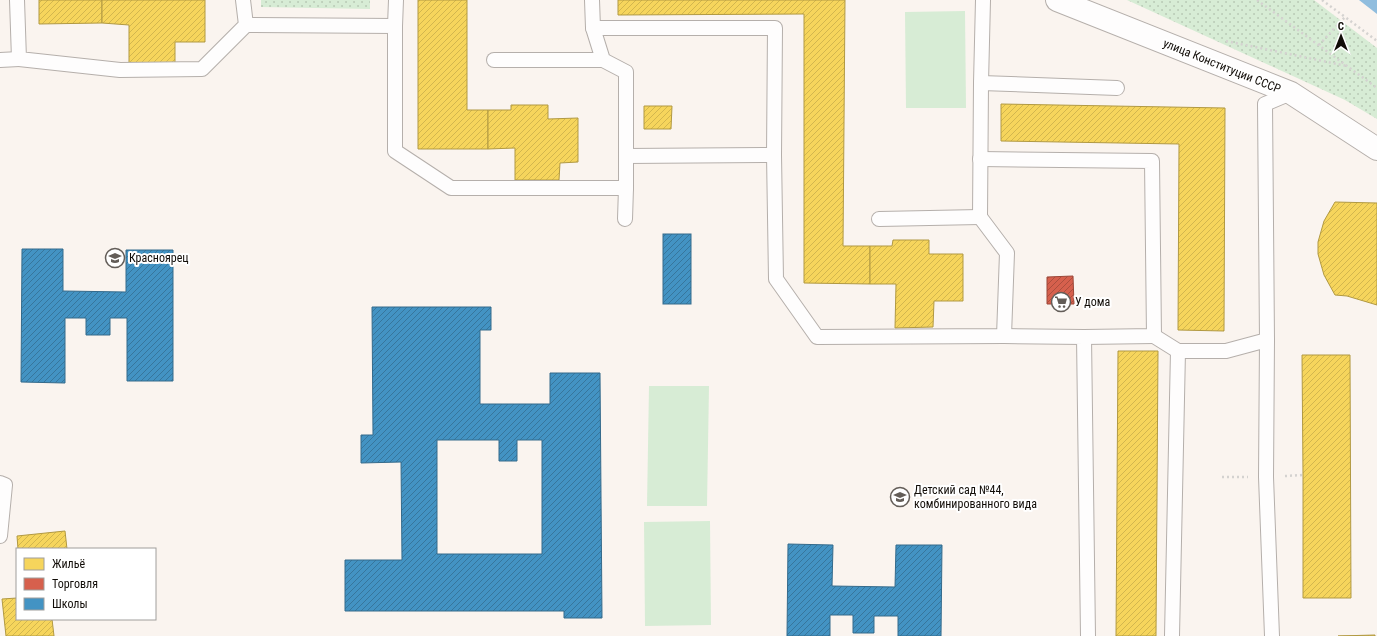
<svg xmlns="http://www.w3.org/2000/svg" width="1377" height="636" font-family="'Roboto Condensed',sans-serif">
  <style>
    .green { fill: url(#green-dots) }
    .pitch { fill: #d7ecd5 }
    .water { fill: #90bdde }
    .homes { fill: url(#homes-hatch); stroke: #b19942 }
    .shops { fill: url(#shops-hatch); stroke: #9b4738 }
    .schools { fill: url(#schools-hatch); stroke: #346a8b; fill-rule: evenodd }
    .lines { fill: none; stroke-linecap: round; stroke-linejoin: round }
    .service-casing { stroke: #b5afab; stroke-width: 16 }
    .minor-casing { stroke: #b5afab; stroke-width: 24 }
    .path { stroke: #d4d2d0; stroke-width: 2.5; stroke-dasharray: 2 3; stroke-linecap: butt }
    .service { stroke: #fefdfd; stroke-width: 14 }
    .minor { stroke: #fefdfd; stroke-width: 22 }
    .labels { text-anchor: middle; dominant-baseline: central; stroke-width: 4; stroke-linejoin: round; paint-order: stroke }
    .street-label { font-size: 12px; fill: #110c07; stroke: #fff }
    .poi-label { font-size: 12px; fill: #110c07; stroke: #fff; text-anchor: start }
  </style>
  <defs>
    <pattern id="green-dots" width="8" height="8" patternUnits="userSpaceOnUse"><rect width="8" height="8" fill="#d7ecd5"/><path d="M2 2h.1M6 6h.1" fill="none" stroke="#b8c9b5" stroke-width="1.8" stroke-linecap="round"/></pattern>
    <pattern id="homes-hatch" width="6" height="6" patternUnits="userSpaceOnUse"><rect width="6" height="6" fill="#f6d55c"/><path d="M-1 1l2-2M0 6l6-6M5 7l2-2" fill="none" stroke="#d2b64e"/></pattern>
    <pattern id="shops-hatch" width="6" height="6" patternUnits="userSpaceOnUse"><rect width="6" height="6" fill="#d6604d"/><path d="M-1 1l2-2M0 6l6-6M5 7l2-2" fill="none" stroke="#ac4e3e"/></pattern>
    <pattern id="schools-hatch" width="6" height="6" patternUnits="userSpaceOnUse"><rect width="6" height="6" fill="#4393c3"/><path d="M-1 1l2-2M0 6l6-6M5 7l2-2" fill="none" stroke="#37769c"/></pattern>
  </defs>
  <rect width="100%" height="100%" fill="#faf4ef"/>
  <g class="green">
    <path d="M261,0h109v9l-109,-2z"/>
    <path d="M1127,0h187l63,48v71l-32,-19z"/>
  </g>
  <g class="pitch">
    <path d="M965,11l1,97h-60l-1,-96z"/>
    <path d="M649,386h60l-2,120h-60z"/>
    <path d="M710,521l1,104 -66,1 -1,-104z"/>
  </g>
  <path class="water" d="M1359,0h18v14z"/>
  <g class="homes">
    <path d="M39,0h63v23l-63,1z"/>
    <path d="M102,0h103v42h-30v22h-46v-39l-27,-2z"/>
    <path d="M418,0h49v110h21v39h-70z"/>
    <path d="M618,0h227l-2,246h27v38l-66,-1v-269l-186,1z"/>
    <path d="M1001,104l224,4 -1,223 -46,-1 1,-186 -178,-3z"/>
    <path d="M511,105h37v14l30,-1v44l-18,1 -1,17h-44v-32l-27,1v-39h23z"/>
    <path d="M644,106h28l-1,23h-27z"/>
    <path d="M1335,202l42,1v102l-30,-9 -12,-1 -11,-20 -6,-21v-12l6,-21z"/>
    <path d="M893,240h36v14h34v47h-29l-1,26 -38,1 1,-44h-26v-38h22z"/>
    <path d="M1118,351h40l-2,285h-40z"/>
    <path d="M1302,355h48l1,243h-48v-123z"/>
    <path d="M65,531l2,18h-49l-1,-13z"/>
    <path d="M17,598v21h35l2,17h-48l-4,-37z"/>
    <path d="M1375,635v1h-37z"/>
  </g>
  <path class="shops" d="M1073,276l1,28h-27v-27z"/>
  <g class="schools">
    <rect x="663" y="234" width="28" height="70"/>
    <path d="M22,249h41v42l63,1v-42h47v131h-46v-63h-17v17h-24v-17h-21v65l-44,-1z"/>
    <path d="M372,307h119v23h-11v74h70v-31h50l2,245h-38v-7h-219v-51h57l-1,-98 -40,1v-28h12zM437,440h62v21h18v-21h25v114h-105z"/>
    <path d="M788,544l45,1 -1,41 63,1 1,-42h46l-1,91h-43v-20h-24v17h-21v-18h-23v21h-43z"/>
  </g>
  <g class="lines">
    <defs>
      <g id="service">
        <path d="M17,0l2,59 101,11 82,-1 44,-44 -3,-25"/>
        <path d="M246,25l149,1v125l56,37h175v-116l-23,-12 -10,-32 -1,-28"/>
        <path d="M395,26l1,-26"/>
        <path d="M593,28h182l-1,127 2,124 41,58 187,-1 3,-83 -27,-36 1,-134 2,-83"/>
        <path d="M0,60l19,-1"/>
        <path d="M494,60h109"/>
        <path d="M981,83l136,5"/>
        <path d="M626,156l148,-1"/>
        <path d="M980,159l172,2 2,175 -70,1"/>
        <path d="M625,219l1,-31"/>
        <path d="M879,219l101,-2"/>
        <path d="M1004,336l80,1 4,299"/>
        <path d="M1154,336l24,15h48l41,-11 -2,-236 26,-11"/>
        <path d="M1267,340l-1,137 6,159"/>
        <path d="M0,483l5,2 -5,51"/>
        <path d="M1172,636l6,-285"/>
      </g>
      <path id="minor" d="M1057,0l234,93 86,56"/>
    </defs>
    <use href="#service" class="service-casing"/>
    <use href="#minor" class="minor-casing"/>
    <g class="path">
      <path d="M1257,0l120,88"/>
      <path d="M1322,0l23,17"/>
      <path d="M1226,41l121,25"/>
      <path d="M1319,45l26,-28 32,24"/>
      <path d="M1285,476l18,-1"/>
      <path d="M1222,477h26"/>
    </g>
    <use href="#service" class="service"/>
    <use href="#minor" class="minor"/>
  </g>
  <defs>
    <symbol id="school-ring" viewBox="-11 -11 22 22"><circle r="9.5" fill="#fff" stroke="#635d58" stroke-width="1.5"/><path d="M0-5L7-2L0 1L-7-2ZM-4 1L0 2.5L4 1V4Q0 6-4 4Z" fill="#635d58"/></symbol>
    <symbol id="supermarket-ring" viewBox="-11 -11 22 22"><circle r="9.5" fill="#fff" stroke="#635d58" stroke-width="1.5"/><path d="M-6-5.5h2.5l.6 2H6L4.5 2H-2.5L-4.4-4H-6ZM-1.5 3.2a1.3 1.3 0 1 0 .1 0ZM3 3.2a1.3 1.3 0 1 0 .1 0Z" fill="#635d58"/></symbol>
  </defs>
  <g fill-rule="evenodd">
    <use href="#school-ring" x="104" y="247" width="22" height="22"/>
    <use href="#supermarket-ring" x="1050" y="291" width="22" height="22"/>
    <use href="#school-ring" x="889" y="486" width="22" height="22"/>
  </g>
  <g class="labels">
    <g class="street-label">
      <text transform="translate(1222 66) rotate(22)">улица Конституции СССР</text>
    </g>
    <g class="poi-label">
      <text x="129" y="258">Красноярец</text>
      <text x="1075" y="302">У дома</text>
      <text x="914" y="490">Детский сад №44,<tspan x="914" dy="14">комбинированного вида</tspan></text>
    </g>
  </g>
  <rect x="16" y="548" width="140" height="72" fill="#ffffff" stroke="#a09e9c"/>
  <rect x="24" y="558" width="20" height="12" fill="#f6d55c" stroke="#a09e9c"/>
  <text x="52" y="568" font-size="12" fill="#110c07">Жильё</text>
  <rect x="24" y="578" width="20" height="12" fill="#d6604d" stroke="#a09e9c"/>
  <text x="52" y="588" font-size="12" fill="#110c07">Торговля</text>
  <rect x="24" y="598" width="20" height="12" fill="#4393c3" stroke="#a09e9c"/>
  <text x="52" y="608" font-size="12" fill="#110c07">Школы</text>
  <g transform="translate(1341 36)" stroke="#ffffff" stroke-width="3" paint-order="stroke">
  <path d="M0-3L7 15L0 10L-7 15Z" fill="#110c07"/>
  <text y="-6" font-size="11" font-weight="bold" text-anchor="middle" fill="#110c07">С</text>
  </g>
</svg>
